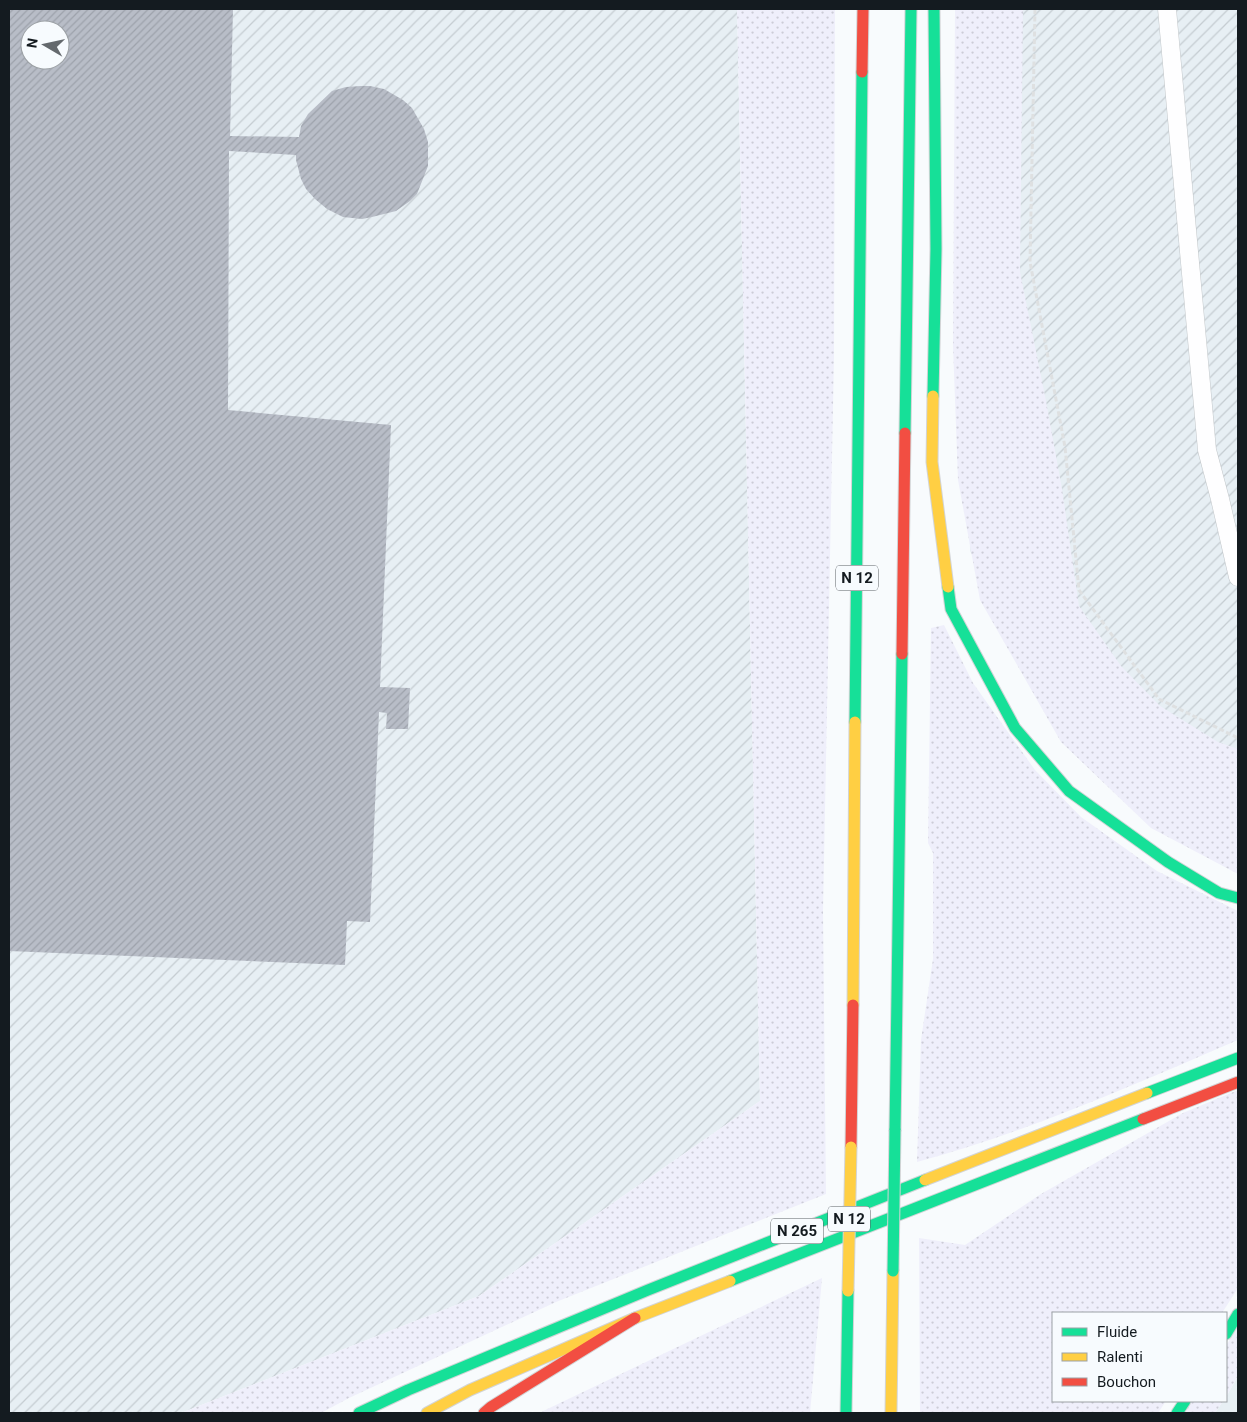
<svg xmlns="http://www.w3.org/2000/svg" width="1247" height="1422" font-family="Roboto,sans-serif">
  <style>
    .built { fill: #e7eff4 }
    .industrial { fill: url(#industrial-furrows); fill-rule: evenodd }
    .grass { fill: url(#grass-dots) }
    .building { fill: url(#building-hatch); fill-rule: evenodd }
    .lines { fill: none; stroke-linecap: round; stroke-linejoin: round }
    .lane-casing { stroke: #c2c7ca; stroke-width: 19 }
    .fast-casing { stroke: #d2d4d6; stroke-width: 13 }
    .slow-casing { stroke: #d2d4d6; stroke-width: 13 }
    .jam-casing { stroke: #d2d4d6; stroke-width: 13 }
    .path { stroke: #dee0e1; stroke-width: 3; stroke-dasharray: 5 2.5; stroke-linecap: butt }
    .lane { stroke: #fefeff; stroke-width: 18 }
    .fast { stroke: #16e098; stroke-width: 11 }
    .slow { stroke: #ffcf43; stroke-width: 11 }
    .jam { stroke: #f24e42; stroke-width: 11 }
    .fast-bridge-casing { stroke: #d2d4d6; stroke-width: 13; stroke-linecap: butt }
    .slow-bridge-casing { stroke: #d2d4d6; stroke-width: 13; stroke-linecap: butt }
    .fast-bridge { stroke: #16e098; stroke-width: 11 }
    .slow-bridge { stroke: #ffcf43; stroke-width: 11 }
    .labels { text-anchor: middle; dominant-baseline: central; stroke-width: 4; stroke-linejoin: round; paint-order: stroke }
    .shield { fill: #f7fbfe; stroke: #585e63; stroke-width: 1 }
    .shield-label { font-size: 15px; font-weight: bold; fill: #141b20 }
  </style>
  <defs>
    <pattern id="industrial-furrows" width="10" height="10" patternUnits="userSpaceOnUse" patternTransform="scale(1.25)"><rect width="10" height="10" fill="#e7eff4"/><path d="M-1 1l2-2M0 10L10 0M9 11l2-2" fill="none" stroke="#c5ccd1"/></pattern>
    <pattern id="grass-dots" width="8" height="8" patternUnits="userSpaceOnUse" patternTransform="scale(1.25)"><rect width="8" height="8" fill="#efeffb"/><path d="M2 2h.1M6 6h.1" fill="none" stroke="#ccccd7" stroke-width="1.8" stroke-linecap="round"/></pattern>
    <pattern id="building-hatch" width="6" height="6" patternUnits="userSpaceOnUse" patternTransform="scale(1.25)"><rect width="6" height="6" fill="#b8bdc7"/><path d="M-1 1l2-2M0 6l6-6M5 7l2-2" fill="none" stroke="#9da2ab"/></pattern>
  </defs>
  <rect width="100%" height="100%" fill="#f8fbfd"/>
  <path class="built" d="M1238,1376v37h-23l8,-12h3v-4z"/>
  <g class="industrial">
    <path d="M9,9h728l23,1092 -281,195 -298,117h-172zM30,30h30v30h-30z"/>
    <path d="M966,9h272v834l-160,-103 -108,-189z"/>
  </g>
  <g class="grass">
    <path d="M737,9h98l-1,347 -11,555 3,283 -270,108 -207,96 -28,15h-140l298,-117 281,-195z"/>
    <path d="M955,9h68l-3,263 26,129 16,88 17,117 42,60 39,40 58,36 20,7v125l-87,-46 -90,-86 -81,-142 -22,-120 -5,-134z"/>
    <path d="M944,625l29,58 62,87 46,47 76,54 81,40v129c-105,45 -210,92 -321,122l4,-122 12,-81v-106l-5,-10 3,-215z"/>
    <path d="M1238,1090v198l-16,25h-169v88h113l-8,12h-238l-1,-175 46,7 76,-51 142,-81z"/>
    <path d="M822,1278l-12,135h-271z"/>
    <path d="M1238,1326v50l-12,21v-51z"/>
    <path d="M1192,1401h31l-8,12h-30z"/>
  </g>
  <path class="building" d="M9,9h224l-3,127 69,1 2,-11 7,-12 24,-23 14,-4 15,-1h9l14,3 19,11 9,8 12,21 4,13v24l-11,28 -7,7 -14,10 -24,6 -10,2 -19,-2 -16,-8 -12,-10 -9,-10 -5,-10 -5,-19v-5l-67,-4 -1,259 163,15 -11,262 30,1 -2,41h-22l1,-16 -8,-1 -9,210 -23,-1 -2,44 -336,-14zM30,30h30v30h-30z"/>
  <g class="lines">
    <defs>
      <path id="lane" d="M1167,9l40,441 13,49 18,78"/>
      <g id="fast">
        <path d="M933,396l3,-147 -2,-240"/>
        <path d="M905,433l6,-424"/>
        <path d="M948,587l3,22 64,119 54,63 99,71 51,31 19,5"/>
        <path d="M855,722l7,-650"/>
        <path d="M1147,1093l91,-35"/>
        <path d="M895,1130l7,-476"/>
        <path d="M730,1281l413,-162"/>
        <path d="M1226,1334l12,-20"/>
        <path d="M359,1413l49,-23 240,-100 277,-110"/>
        <path d="M846,1413l2,-122"/>
        <path d="M1177,1413l8,-12"/>
      </g>
      <g id="slow">
        <path d="M933,396l-1,66 16,125"/>
        <path d="M853,1005l2,-283"/>
        <path d="M925,1180l222,-87"/>
        <path d="M427,1413l43,-23 165,-72 95,-37"/>
        <path d="M891,1413l2,-142"/>
      </g>
      <g id="jam">
        <path d="M862,72l1,-63"/>
        <path d="M902,654l3,-221"/>
        <path d="M1143,1119l95,-37"/>
        <path d="M851,1147l2,-142"/>
        <path d="M484,1413l7,-6 144,-89"/>
      </g>
    </defs>
    <use href="#lane" class="lane-casing"/>
    <use href="#fast" class="fast-casing"/>
    <use href="#slow" class="slow-casing"/>
    <use href="#jam" class="jam-casing"/>
    <path class="path" d="M1035,9l-5,253 35,185 14,143 80,109 79,39"/>
    <use href="#lane" class="lane"/>
    <use href="#fast" class="fast"/>
    <use href="#slow" class="slow"/>
    <use href="#jam" class="jam"/>
    <defs>
      <path id="fast-bridge" d="M893,1271l2,-141"/>
      <path id="slow-bridge" d="M848,1291l3,-144"/>
    </defs>
    <use href="#fast-bridge" class="fast-bridge-casing"/>
    <use href="#slow-bridge" class="slow-bridge-casing"/>
    <use href="#fast-bridge" class="fast-bridge"/>
    <use href="#slow-bridge" class="slow-bridge"/>
  </g>
  <g class="labels">
    <g class="shield">
      <rect x="836" y="565.5" width="42" height="25" rx="4"/>
      <rect x="828" y="1206.5" width="42" height="25" rx="4"/>
      <rect x="771" y="1218.5" width="52" height="25" rx="4"/>
    </g>
    <g class="shield-label">
      <text x="857" y="578">N 12</text>
      <text x="849" y="1219">N 12</text>
      <text x="797" y="1231">N 265</text>
    </g>
  </g>
  <rect width="1247" height="1422" fill="none" stroke="#141b20" stroke-width="20"/>
  <rect x="1052" y="1312" width="175" height="90" fill="#f7fbfe" stroke="#9ca1a5"/>
  <rect x="1062" y="1328" width="25" height="8" fill="#16e098" stroke="#9ca1a5"/>
  <text x="1097" y="1337" font-size="15" fill="#141b20">Fluide</text>
  <rect x="1062" y="1353" width="25" height="8" fill="#ffcf43" stroke="#9ca1a5"/>
  <text x="1097" y="1362" font-size="15" fill="#141b20">Ralenti</text>
  <rect x="1062" y="1378" width="25" height="8" fill="#f24e42" stroke="#9ca1a5"/>
  <text x="1097" y="1387" font-size="15" fill="#141b20">Bouchon</text>
  <g transform="translate(45 45) rotate(279)"><circle r="24" fill="#f7fbfe" stroke="#9ca1a5"/>
  <path d="M0-4L9 19L0 12L-9 19Z" fill="#64696d"/>
  <text y="-8" font-size="14" font-weight="bold" text-anchor="middle" fill="#141b20">N</text>
  </g>
</svg>
